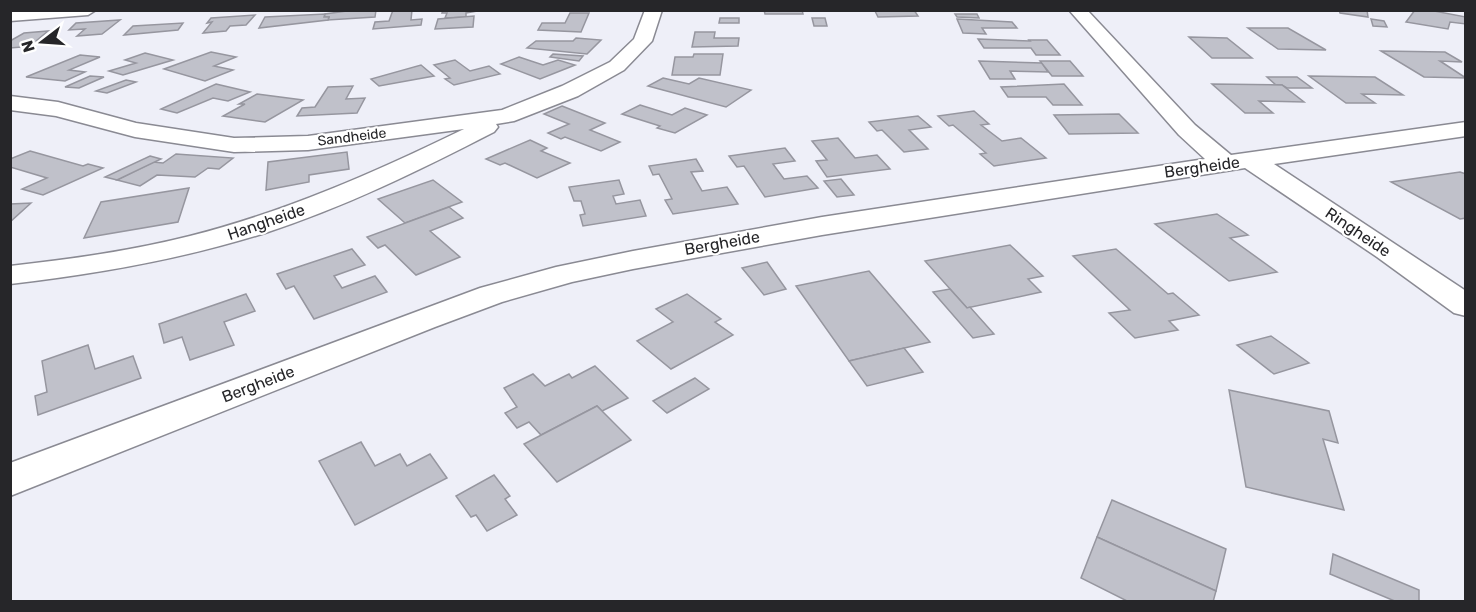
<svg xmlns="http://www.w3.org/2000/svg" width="1476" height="612" font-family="Rubik,sans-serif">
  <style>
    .building { fill: #c0c1ca; stroke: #96969f; stroke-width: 1.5 }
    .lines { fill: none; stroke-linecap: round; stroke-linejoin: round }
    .minor-casing { stroke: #8a8a93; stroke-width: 3 }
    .tertiary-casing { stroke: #8a8a93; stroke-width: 3 }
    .minor { fill: #fff; fill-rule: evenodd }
    .tertiary { fill: #fff; fill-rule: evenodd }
    .labels { text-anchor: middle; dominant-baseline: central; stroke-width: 4.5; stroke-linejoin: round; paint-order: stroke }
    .far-street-label { font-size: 14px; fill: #262629; stroke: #fff }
    .street-label { font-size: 16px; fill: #262629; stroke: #fff }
  </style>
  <rect width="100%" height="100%" fill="#eeeff8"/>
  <g class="building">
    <path d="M354,10h22l-1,7 -47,3 1,-3h-5l1,-3z"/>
    <path d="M393,10h19l-1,10 11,-1 -1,6 -48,4 2,-7 14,-1z"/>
    <path d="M443,10h40l-17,3v4l-21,1 2,-5h-5z"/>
    <path d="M764,10h38l1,4h-38z"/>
    <path d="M879,10h35l4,6 -40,1 -3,-6z"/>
    <path d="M1339,10h28l1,7 -28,-4z"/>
    <path d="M1415,10h14l37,7v7l-16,-2 -2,7 -42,-7z"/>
    <path d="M570,13h19l-8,19 -43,-2 4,-7h23z"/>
    <path d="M325,14l-1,3h5l-1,3 -69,8 6,-11z"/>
    <path d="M955,14h22l2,4 -22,-1z"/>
    <path d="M255,15l-9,10 -16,1 -4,5 -23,2 9,-11 -5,1 4,-5z"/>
    <path d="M474,16l-1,11 -38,2 3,-10z"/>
    <path d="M720,18h19v5h-20z"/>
    <path d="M812,18h13l2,8h-13z"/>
    <path d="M957,19l55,3 5,6h-35l4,6 -23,-1z"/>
    <path d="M1371,19l13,2 3,6 -14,-1z"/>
    <path d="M120,20l-18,14 -25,2 8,-7 -16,1 7,-7z"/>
    <path d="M183,23l-5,7 -54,5 9,-9z"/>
    <path d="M1248,28h40l38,22 -48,-1z"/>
    <path d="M48,31l-12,10 5,-1 -7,6 -24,2v-7l14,-8z"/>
    <path d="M695,32h20l-1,6h25l-1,8 -46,1z"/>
    <path d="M1189,37l38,1 25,20h-40z"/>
    <path d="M576,38l25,2 -14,14 -60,-6 9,-7h37z"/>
    <path d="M978,39l52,2 -1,-1h18l13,15h-24l-5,-7h-47z"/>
    <path d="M1381,51l64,1 17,10 -22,-1 26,17 -42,-1z"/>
    <path d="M211,52l25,5 -22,9 19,4 -28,11 -41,-12z"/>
    <path d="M145,53l28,7 -50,15 -14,-4 27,-8 -11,-3z"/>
    <path d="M553,54l30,2 -4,5 -29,-4z"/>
    <path d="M694,54h29l-3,21h-48l3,-18h18z"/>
    <path d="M80,55l20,2 -31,13 16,2 -20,9 -39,-4z"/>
    <path d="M519,57l24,8 15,-5 17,5 -35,14 -39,-15z"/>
    <path d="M455,60l15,11 19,-5 11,8 -46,11 -9,-6 5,-1 -16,-13z"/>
    <path d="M979,61l63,2 6,9 -38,-1 5,8h-25z"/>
    <path d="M1040,61h30l13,15h-31z"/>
    <path d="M421,65l13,11 -55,10 -8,-7z"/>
    <path d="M90,76l14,1 -25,11 -14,-1z"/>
    <path d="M1309,76l66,1 28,18 -41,-1 13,9h-29z"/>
    <path d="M1267,77h30l15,11h-25l-5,-3h-6z"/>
    <path d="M663,78l26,6 10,-6 52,12 -25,17 -78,-21z"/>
    <path d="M126,80l10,2 -29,11 -11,-2z"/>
    <path d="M216,84l34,8 -22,9 -15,-3 -36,15 -16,-4z"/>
    <path d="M1064,84l18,21h-29l-7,-8h-38l-7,-10z"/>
    <path d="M1212,84l70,1 22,17 -45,-1 14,12h-28z"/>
    <path d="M353,86l-7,13 19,-1 -8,15 -60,3 5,-8 13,-1 13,-20z"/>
    <path d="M257,94l46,6 -38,22 -42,-6 22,-12h-6z"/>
    <path d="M640,105l32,10 13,-7 22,7 -32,18 -18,-5 3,-2 -38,-12z"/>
    <path d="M562,106l43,17 -15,7 30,12 -19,9 -36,-14 -4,2 -13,-6 21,-9 -25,-10z"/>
    <path d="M974,111l15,13 -8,1 21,16 19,-3 25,20 -52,8 -14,-12 6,-1 -33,-28 -4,1 -11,-10z"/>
    <path d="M1119,114l19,19 -69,1 -15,-19z"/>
    <path d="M918,116l13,11 -22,3 19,19 -24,3 -22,-22 -5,1 -8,-9z"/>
    <path d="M838,138l17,20 22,-3 13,14 -63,8 -11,-16 11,-1 -15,-19z"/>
    <path d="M530,140l17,8 -6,3 29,12 -33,15 -32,-15 -5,2 -14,-6z"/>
    <path d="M785,148l10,13 -22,3 11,15 23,-3 11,12 -53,9 -21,-31 -7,1 -8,-11z"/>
    <path d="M30,151l53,15 5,-2 15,4 -60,27 -21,-6 25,-11 -37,-11v-8z"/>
    <path d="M347,152l2,17 -40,6v7l-43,8 2,-28z"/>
    <path d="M176,154l57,4 -14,11 -11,-1 -13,9 -38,-2 -17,11 -23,-6 36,-18 10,1z"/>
    <path d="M150,156l11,3 -44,21 -12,-3z"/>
    <path d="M696,159l7,12 -12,1 11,19 25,-4 11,17 -65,10 -8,-14 7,-1 -13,-25 -6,1 -4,-9z"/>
    <path d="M1460,172l6,2v44l-6,1 -69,-37z"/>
    <path d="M841,179l13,16 -17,2 -13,-16z"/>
    <path d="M433,180l29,22 -57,21 -27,-24z"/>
    <path d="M619,180l5,14 -11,2 3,8 24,-4 6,16 -63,10 -3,-11 5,-1 -4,-13h-7l-5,-14z"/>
    <path d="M189,188l-11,34 -94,16 17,-36z"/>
    <path d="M31,203l-21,19v-18z"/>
    <path d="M449,207l14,11 -33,13 30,26 -44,18 -31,-30 -7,3 -11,-11z"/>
    <path d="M1217,214l31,21 -18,3 47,34 -48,9 -74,-57z"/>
    <path d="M1010,245l33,31 -15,3 13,13 -74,16 -42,-47z"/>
    <path d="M352,249l13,16 -31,11 8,12 33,-12 12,16 -73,27 -20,-33 -8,3 -9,-15z"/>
    <path d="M1116,249l52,45 5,-1 26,22 -30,6 9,9 -43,8 -26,-25 21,-3 -57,-54z"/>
    <path d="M767,262l19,27 -22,6 -22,-27z"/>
    <path d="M869,271l61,71 -81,19 -53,-75z"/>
    <path d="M950,289l17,19 3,-1 24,27 -21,4 -40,-46z"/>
    <path d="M246,294l9,17 -31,11 10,23 -44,15 -8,-23 -18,6 -5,-19z"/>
    <path d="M687,294l34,25 -6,3 18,13 -62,34 -34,-28 36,-19 -17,-13z"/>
    <path d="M1271,336l38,27 -35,11 -37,-29z"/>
    <path d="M88,345l7,24 38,-13 8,22 -103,37 -3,-19 12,-4 -5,-31z"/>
    <path d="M904,348l19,24 -56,14 -18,-25z"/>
    <path d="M595,366l33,32 -26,13 -5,-5 -56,29 -12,-13 -12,6 -12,-15 12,-6 -13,-19 29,-14 12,12 24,-12 3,4z"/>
    <path d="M695,378l14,11 -42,24 -14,-12z"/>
    <path d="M1229,390l100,21 9,32 -15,-4 21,71 -98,-23z"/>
    <path d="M597,406l34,34 -74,42 -33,-38z"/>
    <path d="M361,442l14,24 25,-12 7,12 23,-12 17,24 -92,47 -36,-64z"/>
    <path d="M494,475l16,21 -5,3 12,16 -30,16 -11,-16 -5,2 -15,-21z"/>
    <path d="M1112,500l114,49 -10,42 -119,-54z"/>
    <path d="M1097,537l119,54 -3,11h-84l-48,-24z"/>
    <path d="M1333,554l86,36v12h-22l-67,-28z"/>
  </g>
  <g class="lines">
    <defs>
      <g id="minor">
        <path d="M645,10h17l-10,31 -28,29 -46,26 -64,25 -18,3 2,3 -4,5c-74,38 -149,75 -229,101 -83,26 -168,41 -255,51v-18c61,-7 121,-15 180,-30 95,-24 186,-64 274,-107l-156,21 -74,2 -99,-15 -79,-21 -46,-6v-14l48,6 78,21 98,15 74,-2 194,-26 60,-24 48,-24 24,-23z"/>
        <path d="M1069,10h18l108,115 36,30 235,-33v14l-192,28 192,127v25l-12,-3 -77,-56 -132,-89 -423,67 -189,34 -61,13 -70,20 -67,25 -425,169v-33l470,-175 76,-21 77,-16 189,-34 383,-58 -26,-24z"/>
      </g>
      <path id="tertiary" d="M96,10l-8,5 -78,6v-10z"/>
    </defs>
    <use href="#minor" class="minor-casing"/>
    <use href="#tertiary" class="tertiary-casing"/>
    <use href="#minor" class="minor"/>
    <use href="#tertiary" class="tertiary"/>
  </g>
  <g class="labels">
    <g class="far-street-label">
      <text transform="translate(352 137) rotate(-7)">Sandheide</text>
    </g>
    <g class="street-label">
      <text transform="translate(1202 167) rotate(-8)">Bergheide</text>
      <text transform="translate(266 222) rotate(-19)">Hangheide</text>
      <text transform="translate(1358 232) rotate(34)">Ringheide</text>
      <text transform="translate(722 243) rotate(-10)">Bergheide</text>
      <text transform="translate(258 384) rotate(-21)">Bergheide</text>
    </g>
  </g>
  <rect width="1476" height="612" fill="none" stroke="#262629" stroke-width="24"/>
  <g transform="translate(42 42) rotate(253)" stroke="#ffffff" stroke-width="4.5" paint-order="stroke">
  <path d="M0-4.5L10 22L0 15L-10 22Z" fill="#262629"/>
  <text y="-9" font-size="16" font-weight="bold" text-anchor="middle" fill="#262629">N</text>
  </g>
</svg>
